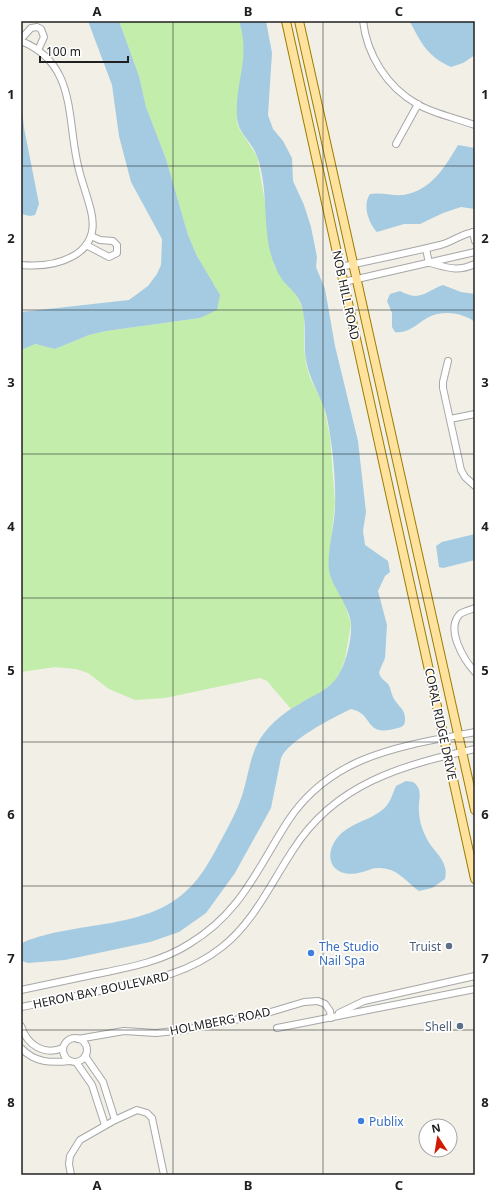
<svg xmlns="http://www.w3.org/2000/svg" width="496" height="1196" font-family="'Noto Sans',sans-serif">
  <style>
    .grass { fill: #c2edaa }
    .water { fill: #a4cbe1 }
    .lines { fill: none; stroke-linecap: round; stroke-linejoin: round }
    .minor-casing { stroke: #a7a7a7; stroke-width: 8 }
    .major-casing { stroke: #9c7d00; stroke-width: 10 }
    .minor { stroke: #fff; stroke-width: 6 }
    .major { stroke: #ffe29d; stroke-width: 8 }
    .grid { fill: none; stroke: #202020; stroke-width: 1; stroke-opacity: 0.55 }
    .service-dot { fill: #5c6f8a; stroke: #fff; stroke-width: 1.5 }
    .shop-dot { fill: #3f7fe0; stroke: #fff; stroke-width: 1.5 }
    .labels { text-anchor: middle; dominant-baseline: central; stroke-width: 3.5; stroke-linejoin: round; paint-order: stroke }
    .street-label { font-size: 12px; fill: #202020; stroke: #fff }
    .shop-label { font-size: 12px; fill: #366cbe; stroke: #fff; text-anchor: start }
    .service-label { font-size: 12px; fill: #4e5e75; stroke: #fff; text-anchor: end }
    .neatline { fill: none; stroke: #202020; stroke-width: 1.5 }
    .grid-label { font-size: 13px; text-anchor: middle; font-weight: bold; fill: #202020 }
  </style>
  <rect width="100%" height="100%" fill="#f1efe6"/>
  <path class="grass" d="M119,21h120l5,15 1,14 -7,50 -1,23 3,7 17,26 11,64v16l6,29 11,18 11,10 8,20v34l2,17 4,14 13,25 7,34 5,66 -6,53 1,17 15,32 6,19 -6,35 -5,13 -6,10 -10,8 -33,19 -24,-28 -7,-3 -95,20 -30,2 -26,-11 -21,-16 -12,-4 -21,-2 -34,5v-322l13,-6 21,5 34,-14 17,-4 94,-13 16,-31 -5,-4 -14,-27 -9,-21 -22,-76 -20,-52 -7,-31z"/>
  <g class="water">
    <path d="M88,21h31l20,55 7,31 20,52 22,76 9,21 23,39 -3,15 -17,8 -94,13 -17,4 -34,14 -20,-5 -14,6v-38l108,-12 19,-14 9,-12 4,-9 1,-26 -31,-57 -12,-46 -7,-51z"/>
    <path d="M239,21h27l6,32 -4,62 5,14 10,12 9,17 1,23 11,24 7,22 6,30 -1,10 9,22 10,57 23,95 8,71 -3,19 2,14 23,16 2,11 -5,4 -7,15 9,34 -2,33 -6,14c1,6 5,8 9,12 3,4 3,10 6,15 4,7 12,11 11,21 0,5 -2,7 -7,8 -35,10 -23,-14 -47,-19 -19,9 -62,31 -70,49l-10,50 -36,65 -29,40 -27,19 -29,10 -85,18 -37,3 -6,-2 -1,-16 3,-3c51,-21 120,-12 161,-50 18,-15 30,-41 41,-61 7,-13 14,-27 18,-42 5,-18 7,-37 18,-53 10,-14 24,-25 39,-33 14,-9 31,-14 39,-31 7,-12 12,-35 11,-49 -1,-8 -5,-15 -8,-22 -5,-10 -12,-19 -14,-31 -2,-19 5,-42 6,-62 1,-26 -2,-59 -7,-85 -3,-21 -16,-37 -21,-58 -5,-20 1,-42 -6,-61 -4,-11 -10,-14 -17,-22 -7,-9 -11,-20 -14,-31 -7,-31 -2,-65 -13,-95 -5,-15 -20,-23 -20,-40 -2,-35 14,-58 2,-95z"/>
    <path d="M466,21l9,1v33l-12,8 -12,4c-24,-11 -29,-23 -41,-45z"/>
    <path d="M21,100l3,28 15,76 -4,11 -5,1 -9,-2z"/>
    <path d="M458,145l17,3v61l-14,-2 -18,6 -23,11h-16l-27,8c-8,-8 -15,-27 -7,-38 11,-2 22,2 33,1 28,-4 42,-28 55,-50z"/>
    <path d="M443,285l18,7 14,2v28c-11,-9 -31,-12 -44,-6 -13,6 -21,18 -36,16l-3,-5v-14l-5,-12 3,-7 10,-3c21,11 24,1 43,-6z"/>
    <path d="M475,534v26l-32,8 -4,-1 -3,-21 6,-4z"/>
    <path d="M406,781l7,1c11,8 5,18 6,29 0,10 4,21 9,30 8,13 21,21 17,38l-13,9 -13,3c-10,-7 -20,-20 -32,-22 -17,-3 -16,2 -29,4 -23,5 -35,-13 -23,-32 11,-17 31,-19 46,-30 9,-6 11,-16 15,-25z"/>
  </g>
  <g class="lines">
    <defs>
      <g id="minor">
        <path d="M363,21c4,34 24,66 54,83 17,10 39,14 58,21"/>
        <path d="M21,39l10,-11 6,-1 4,2 3,8 -6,13"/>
        <path d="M21,41c54,22 46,73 56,120 3,17 10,33 14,50 11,45 -35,57 -70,54"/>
        <path d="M396,144l22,-40"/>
        <path d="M473,232l2,9"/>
        <path d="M86,245l23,12 8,-4v-8l-4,-4 -13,-1 -9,-4"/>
        <path d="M426,249l3,14"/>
        <path d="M430,263c19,5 27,9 45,1"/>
        <path d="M340,267c34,-7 67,-14 100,-22 13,-3 22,-12 35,-13"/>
        <path d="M344,282l131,-30"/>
        <path d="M448,361l-5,21v6l18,82 4,7 10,9"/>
        <path d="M450,419l25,-5"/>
        <path d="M475,608c-5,2 -11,3 -15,6 -15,15 4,46 15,58"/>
        <path d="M21,990c24,-5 47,-10 71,-15 34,-7 67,-12 97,-31 52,-31 68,-75 99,-123 44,-67 115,-75 187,-89"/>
        <path d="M21,1007c28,-5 55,-11 83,-17 42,-9 83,-15 118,-43 32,-25 49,-64 71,-97 42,-67 110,-85 182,-101"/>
        <path d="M339,1013l25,-12 111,-25"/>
        <path d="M21,1026c6,19 23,30 42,22"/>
        <path d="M277,1028l198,-39"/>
        <circle cx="75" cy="1050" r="12"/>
        <path d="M78,1039l46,-8 32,2 28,-3 80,-16 40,-12 14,-1 7,3 5,7 1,7"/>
        <path d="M21,1048c14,15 30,15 49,13"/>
        <path d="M85,1056l18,26 12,38"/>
        <path d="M76,1062l16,23 13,40"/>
        <path d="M71,1175l-2,-11 1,-8 10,-16 35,-20 22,-10 10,3 5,5 12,57"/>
      </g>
      <g id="major">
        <path d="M286,21l189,858"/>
        <path d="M299,21l176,789"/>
      </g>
    </defs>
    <use href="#minor" class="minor-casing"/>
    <use href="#major" class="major-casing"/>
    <use href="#minor" class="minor"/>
    <use href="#major" class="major"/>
  </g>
  <path class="grid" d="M173,21v1154M323,21v1154M21,166h454M21,310h454M21,454h454M21,598h454M21,742h454M21,886h454M21,1030h454"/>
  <g class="service-dot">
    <circle cx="449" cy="946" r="4"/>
    <circle cx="460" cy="1026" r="4"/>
  </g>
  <g class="shop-dot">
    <circle cx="311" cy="953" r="4"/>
    <circle cx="361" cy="1121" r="4"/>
  </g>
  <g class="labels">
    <g class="street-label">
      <text transform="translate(346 295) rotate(78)">NOB HILL ROAD</text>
      <text transform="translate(441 724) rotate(78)">CORAL RIDGE DRIVE</text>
      <text transform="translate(101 990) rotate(-12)">HERON BAY BOULEVARD</text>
      <text transform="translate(220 1021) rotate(-11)">HOLMBERG ROAD</text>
    </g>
    <g class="shop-label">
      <text x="319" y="946">The Studio<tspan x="319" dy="14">Nail Spa</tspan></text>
      <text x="369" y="1121">Publix</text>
    </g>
    <g class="service-label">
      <text x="441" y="946">Truist</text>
      <text x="452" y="1026">Shell</text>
    </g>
  </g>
  <rect width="496" height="1196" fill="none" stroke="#ffffff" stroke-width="44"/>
  <g transform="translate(438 1138) rotate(348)"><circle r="19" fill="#ffffff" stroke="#a6a6a6"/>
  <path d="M0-3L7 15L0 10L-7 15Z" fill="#d01b00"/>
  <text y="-6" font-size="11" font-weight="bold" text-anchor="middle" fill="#202020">N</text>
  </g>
  <path d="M40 56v6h88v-6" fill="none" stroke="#202020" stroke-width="2"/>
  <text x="46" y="56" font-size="12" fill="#202020" stroke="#ffffff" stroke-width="3" paint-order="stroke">100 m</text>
  <rect x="22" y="22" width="452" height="1152" class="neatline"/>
  <g class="grid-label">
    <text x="97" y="16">A</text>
    <text x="248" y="16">B</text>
    <text x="399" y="16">C</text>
    <text x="11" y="99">1</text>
    <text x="485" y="99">1</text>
    <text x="11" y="243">2</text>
    <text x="485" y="243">2</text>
    <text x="11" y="387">3</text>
    <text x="485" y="387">3</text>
    <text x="11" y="531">4</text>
    <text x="485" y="531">4</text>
    <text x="11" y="675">5</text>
    <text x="485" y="675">5</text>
    <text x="11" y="819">6</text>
    <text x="485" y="819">6</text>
    <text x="11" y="963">7</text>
    <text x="485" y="963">7</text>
    <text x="11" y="1107">8</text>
    <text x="485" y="1107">8</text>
    <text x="97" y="1190">A</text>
    <text x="248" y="1190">B</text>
    <text x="399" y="1190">C</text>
  </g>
</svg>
